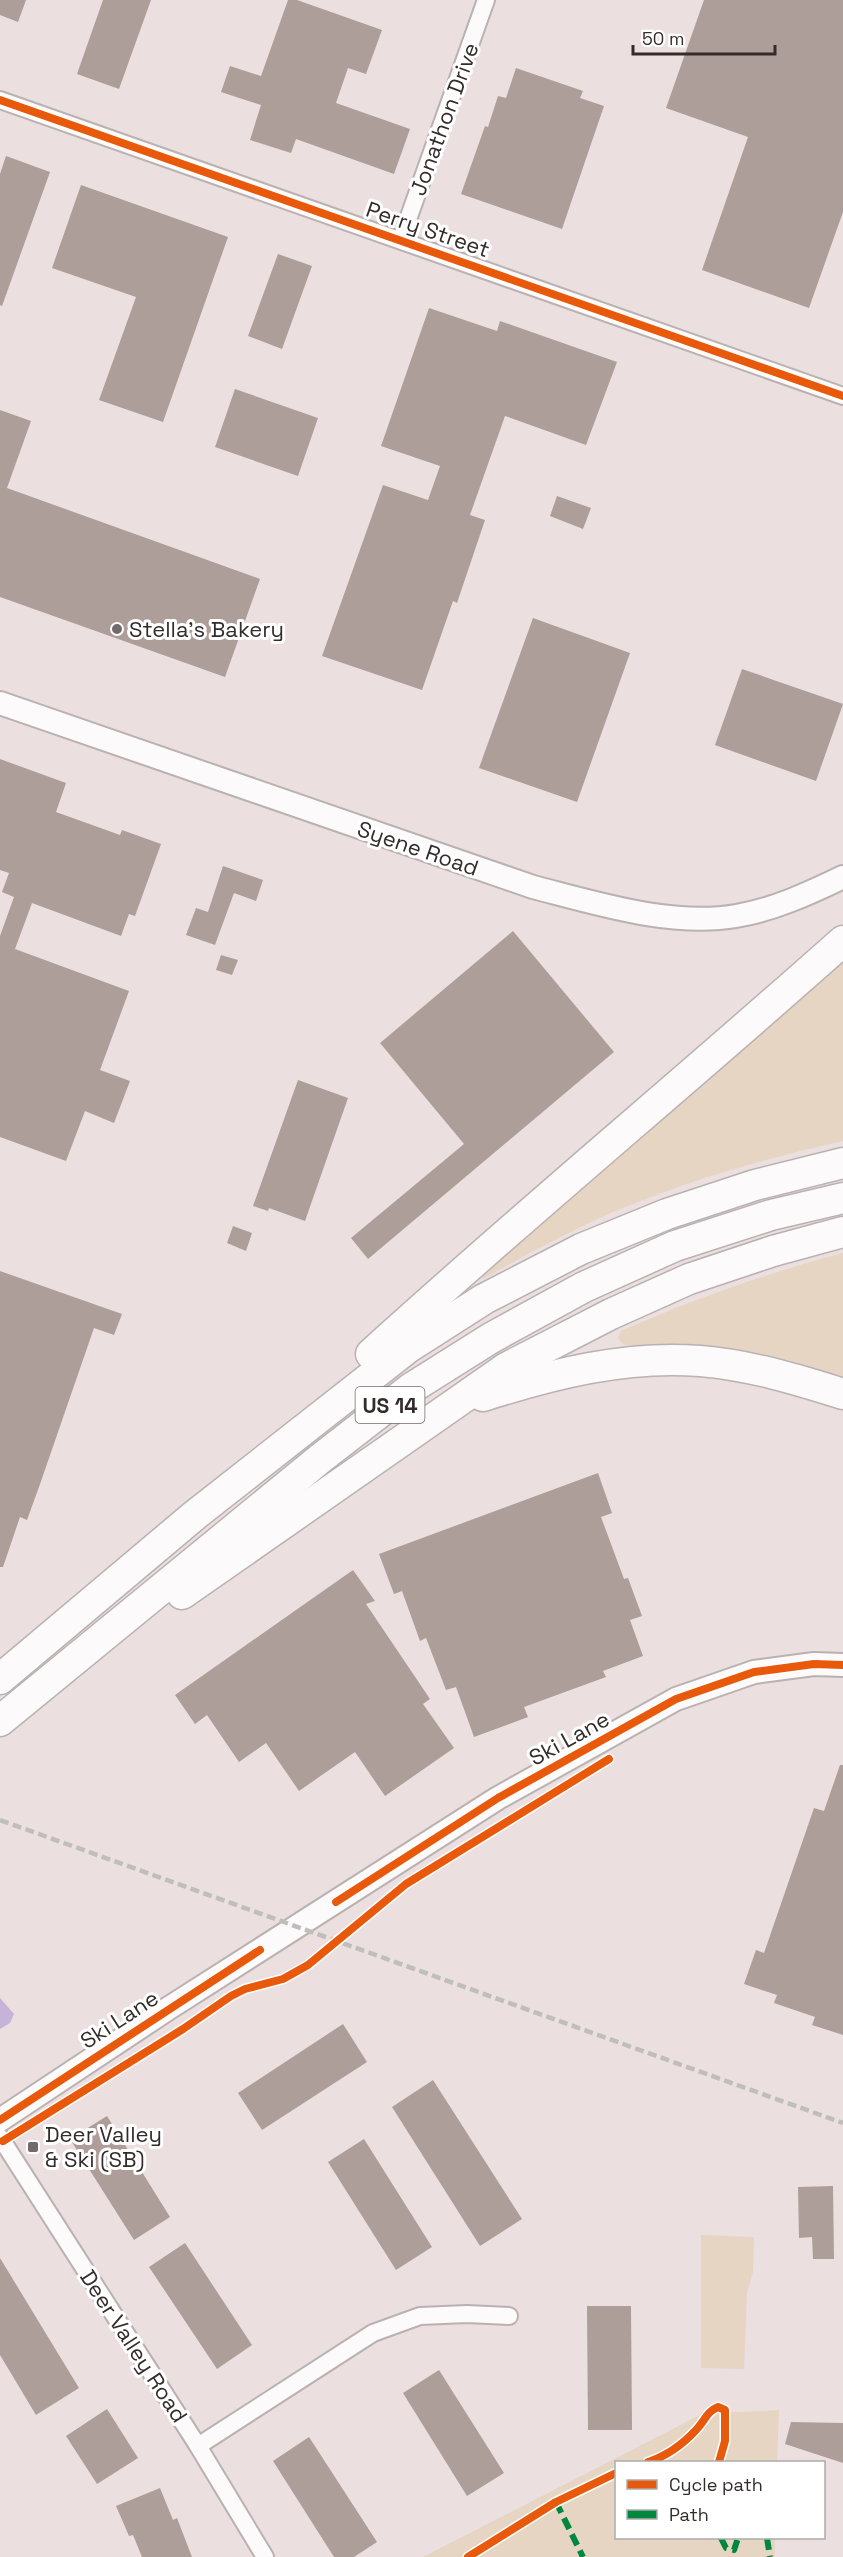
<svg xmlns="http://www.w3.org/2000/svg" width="843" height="2557" font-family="'Space Grotesk',sans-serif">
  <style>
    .green { fill: #e5d5c2 }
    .water { fill: #c7b2da }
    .building { fill: #ae9e99 }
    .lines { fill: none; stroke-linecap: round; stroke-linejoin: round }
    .street-casing { stroke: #bab1b1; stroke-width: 20 }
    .secondary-casing { stroke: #bab1b1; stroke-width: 26 }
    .highway-casing { stroke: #bab1b1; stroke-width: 33 }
    .street { stroke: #fcfafa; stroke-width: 16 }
    .secondary { stroke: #fcfafa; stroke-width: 22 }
    .highway { stroke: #fcfafa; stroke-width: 30 }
    .rail { stroke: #c0bdbd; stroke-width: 4.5; stroke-dasharray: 9 4.5; stroke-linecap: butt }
    .quiet { stroke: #00873e; stroke-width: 6; stroke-dasharray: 12 6; stroke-linecap: butt }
    .cycleway-casing { stroke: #fff; stroke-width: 11 }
    .cycleway { stroke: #e8590c; stroke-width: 8 }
    .poi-dot { fill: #746a6b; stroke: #fff; stroke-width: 2 }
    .labels { text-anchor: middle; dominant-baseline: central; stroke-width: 6; stroke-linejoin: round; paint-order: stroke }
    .shield { fill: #fff; stroke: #716b6b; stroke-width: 1.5 }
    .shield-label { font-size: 21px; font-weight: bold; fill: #342b2c }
    .street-label { font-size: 22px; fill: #342b2c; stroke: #fff }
    .poi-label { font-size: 22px; fill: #342b2c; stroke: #fff; text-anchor: start }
  </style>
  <rect width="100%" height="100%" fill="#ebdfe0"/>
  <g class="green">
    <path d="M843,956v185c-81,18 -160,41 -237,74 -42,19 -82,41 -123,64l-1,-6z"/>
    <path d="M843,1253v126c-42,-18 -90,-30 -135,-32 -28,-1 -56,0 -84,-2l-6,-7 3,-7c73,-32 146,-58 222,-78z"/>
    <path d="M701,2235l53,2 -1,35 -6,21 -3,76 -43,-1z"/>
    <path d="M779,2410l-2,52h-161v76h159v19h-352l279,-143z"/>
  </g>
  <path class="water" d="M0,1998l14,16 -4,9 -10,6z"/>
  <g class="building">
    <path d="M0,0h26l-8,22 -18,-7z"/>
    <path d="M103,0h48l-32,89 -42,-15z"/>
    <path d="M288,0h9l85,30 -16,44 -18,-6 -12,35 74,26 -16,45 -98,-35 -5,14 -41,-13 11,-35 -40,-13 9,-26 31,10z"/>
    <path d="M704,0h139v212l-34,96 -107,-38 46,-133 -82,-29z"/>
    <path d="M516,68l67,23 -3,7 24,8 -42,123 -101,-35 24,-68 3,1 10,-31 8,2z"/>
    <path d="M6,156l44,16 -48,134 -2,-1v-131z"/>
    <path d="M81,185l147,52 -65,185 -64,-22 37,-103 -84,-29z"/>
    <path d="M278,254l34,12 -30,83 -34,-13z"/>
    <path d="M429,308l68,23 3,-10 117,41 -31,83 -81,-29 -35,99 15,5 -28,83 -4,-2 -31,89 -100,-34 61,-171 45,15 12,-34 -59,-20z"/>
    <path d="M235,389l83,29 -20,58 -83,-29z"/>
    <path d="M0,410l31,11 -24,67 253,91 -35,98 -225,-80z"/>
    <path d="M557,496l34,12 -8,21 -33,-13z"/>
    <path d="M533,618l97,35 -53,149 -98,-34z"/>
    <path d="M742,669l101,35 -27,77 -101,-36z"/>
    <path d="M0,759l66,24 -10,29 64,23 2,-5 39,14 -26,72 -6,-2 -8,22 -89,-33 -17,46 114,42 -29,79 30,11 -16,42 -29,-12 -19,50 -66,-24v-201l14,-39 -12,-5 7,-19 -9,-3z"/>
    <path d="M223,866l40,14 -7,21 -22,-8 -19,52 -29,-10 10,-27 12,4z"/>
    <path d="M513,931l101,121 -246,207 -17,-21 113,-94 -84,-101z"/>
    <path d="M221,955l17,5 -6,15 -16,-5z"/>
    <path d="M298,1080l50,18 -43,123 -36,-13 -1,3 -15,-5z"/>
    <path d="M233,1226l19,7 -6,18 -19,-8z"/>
    <path d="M0,1271l122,43 -8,21 -20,-7 -55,159 -12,33 -7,-3 -17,50h-3z"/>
    <path d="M598,1473l14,40 -11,4 23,62 4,-1 14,38 -12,4 13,36 -40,15 3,6 -82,30 4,10 -54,20 -18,-50 -10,3 -20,-52 -6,3 -18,-50 -8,3 -15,-40z"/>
    <path d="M353,1570l22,31 -9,3 64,95 -7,5 31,44 -69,48 -30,-44 -56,39 -33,-48 -27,19 -32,-47 -12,9 -20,-29z"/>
    <path d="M840,1765h3v270l-31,-10 3,-8 -41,-14 3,-8 -33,-11 12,-34 8,3 50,-145 10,3z"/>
    <path d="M343,2024l24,38 -105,68 -24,-37z"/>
    <path d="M433,2080l89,139 -42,27 -88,-139z"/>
    <path d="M107,2116l63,101 -36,23 -64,-101z"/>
    <path d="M364,2139l68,108 -36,23 -68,-108z"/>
    <path d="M833,2186l1,73h-21l-1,-22 -13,1 -1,-51z"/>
    <path d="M185,2243l67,102 -35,24 -68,-102z"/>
    <path d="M0,2258l79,130 -43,27 -36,-60z"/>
    <path d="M587,2306h44l1,124h-44z"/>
    <path d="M439,2370l65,103 -37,23 -64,-103z"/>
    <path d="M107,2409l31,49 -41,26 -31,-48z"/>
    <path d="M791,2422l52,1v40l-58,-19z"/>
    <path d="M309,2437l68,105 -23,15h-20l-61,-96z"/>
    <path d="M160,2488l13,32 4,-2 15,39h-50l-9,-22 -4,1 -13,-30z"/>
  </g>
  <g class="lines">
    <defs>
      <g id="street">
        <path d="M0,100l843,296"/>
        <path d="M401,239l85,-239"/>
        <path d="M0,2137l198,309 67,111"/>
        <path d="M198,2446l175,-113 47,-17 47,-2 42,2"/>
      </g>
      <g id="secondary">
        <path d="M0,703l533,184c62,16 138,40 203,29 37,-6 74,-23 107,-39"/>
        <path d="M0,2120l169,-112 329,-210 178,-99 78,-27 60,-8 29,1"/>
      </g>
      <g id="highway">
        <path d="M371,1354c155,-141 316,-274 472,-413"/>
        <path d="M483,1396c69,-22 143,-41 217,-35 49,4 96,18 143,33"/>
        <path d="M182,1594l324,-226 105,-54 78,-35 84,-28 70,-19"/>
        <path d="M0,1679l195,-164 214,-168 75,-48 97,-50 86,-35 88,-29 88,-22"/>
        <path d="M0,1721l321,-263 89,-69 81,-51 93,-51 91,-41 96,-31 72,-17"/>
      </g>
    </defs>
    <use href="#street" class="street-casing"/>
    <use href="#secondary" class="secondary-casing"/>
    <use href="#highway" class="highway-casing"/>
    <use href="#street" class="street"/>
    <use href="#secondary" class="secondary"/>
    <use href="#highway" class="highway"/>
    <path class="rail" d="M0,1820l843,303"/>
    <g class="quiet">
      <path d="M556,2502l27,55"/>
      <path d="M721,2538l5,10 8,2 4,-12"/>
      <path d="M767,2538l3,19"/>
    </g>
    <defs>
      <g id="cycleway">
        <path d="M0,100l843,296"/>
        <path d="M336,1902l162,-104 178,-99 78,-27 60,-8 29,1"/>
        <path d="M0,2120l260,-170"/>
        <path d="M3,2141l180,-112 48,-33 14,-7 38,-10 25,-14 98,-81 203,-125"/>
        <path d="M648,2462c19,-6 34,-17 48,-32 9,-9 10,-18 22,-23l7,3v31l-6,21"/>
        <path d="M468,2557l88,-55 60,-29"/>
      </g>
    </defs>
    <use href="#cycleway" class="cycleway-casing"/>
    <use href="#cycleway" class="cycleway"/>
  </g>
  <g class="poi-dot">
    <circle cx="117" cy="629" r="6"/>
    <rect x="27" y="2141" width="12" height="12" rx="3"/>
  </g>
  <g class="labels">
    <rect class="shield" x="355.5" y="1387" width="69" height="36" rx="4.5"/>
    <g class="shield-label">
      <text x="390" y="1405">US 14</text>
    </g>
    <g class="street-label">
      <text transform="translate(444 119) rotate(-70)">Jonathon Drive</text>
      <text transform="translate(428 229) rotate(19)">Perry Street</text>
      <text transform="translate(418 848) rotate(19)">Syene Road</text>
      <text transform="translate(569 1738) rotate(-29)">Ski Lane</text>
      <text transform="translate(119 2019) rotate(-33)">Ski Lane</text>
      <text transform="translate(134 2346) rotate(57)">Deer Valley Road</text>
    </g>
    <g class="poi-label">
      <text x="129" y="629">Stella's Bakery</text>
      <text x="45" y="2134">Deer Valley<tspan x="45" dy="25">&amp; Ski (SB)</tspan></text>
    </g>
  </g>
  <rect x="615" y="2461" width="210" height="78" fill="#ffffff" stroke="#aeaaab" stroke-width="1.5"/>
  <rect x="627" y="2480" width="30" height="9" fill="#e8590c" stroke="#aeaaab" stroke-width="1.5"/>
  <text x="669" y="2491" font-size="18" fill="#342b2c">Cycle path</text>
  <rect x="627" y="2510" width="30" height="9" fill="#00873e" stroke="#aeaaab" stroke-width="1.5"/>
  <text x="669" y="2521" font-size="18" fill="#342b2c">Path</text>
  <path d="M633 45v9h142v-9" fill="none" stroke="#342b2c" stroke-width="3"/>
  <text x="642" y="45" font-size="18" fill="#342b2c" stroke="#ffffff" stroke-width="4.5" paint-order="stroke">50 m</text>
</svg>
